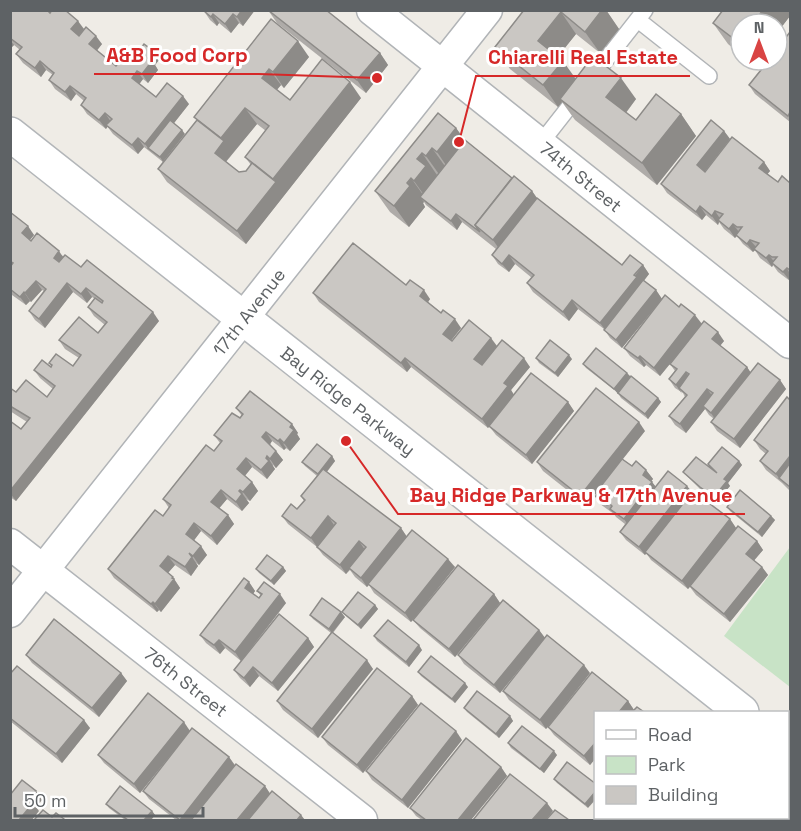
<svg xmlns="http://www.w3.org/2000/svg" width="801" height="831" font-family="'Space Grotesk',sans-serif">
  <style>
    .green { fill: #c8e3c6 }
    .lines { fill: none; stroke-linecap: round; stroke-linejoin: round }
    .service-casing { stroke: #b1b4b7; stroke-width: 18 }
    .minor-casing { stroke: #b1b4b7; stroke-width: 33 }
    .secondary-casing { stroke: #b3b6b9; stroke-width: 36 }
    .service { stroke: #fff; stroke-width: 15 }
    .minor { stroke: #fff; stroke-width: 30 }
    .secondary { stroke: #fff; stroke-width: 33 }
    .wall { fill: #aeaba8; fill-rule: evenodd }
    .shaded-wall { fill: #8d8b88 }
    .building { fill: #cac7c3; stroke: #8d8b88; stroke-width: 1.5 }
    .labels { text-anchor: middle; dominant-baseline: central; stroke-width: 6; stroke-linejoin: round; paint-order: stroke }
    .street-label { font-size: 18px; fill: #5e6265; stroke: #fff }
    .leader { fill: none; stroke: #d62828; stroke-width: 2 }
    .callout-dot { fill: #d62828; stroke: #fff; stroke-width: 2 }
    .callout-label { font-size: 20px; text-anchor: middle; font-weight: bold; fill: #d62828; stroke: #fff; stroke-width: 6; stroke-linejoin: round; paint-order: stroke }
  </style>
  <rect width="100%" height="100%" fill="#efece6"/>
  <path class="green" d="M790,547v140l-66,-51z"/>
  <g class="lines">
    <defs>
      <g id="service">
        <path d="M638,20l71,56"/>
        <path d="M540,144l105,-134"/>
      </g>
      <g id="minor">
        <path d="M372,10l418,333"/>
        <path d="M10,544l352,276"/>
        <path d="M10,612l477,-602"/>
      </g>
      <g id="secondary">
        <path d="M10,134l732,578"/>
        <path d="M788,748l2,2"/>
      </g>
    </defs>
    <use href="#service" class="service-casing"/>
    <use href="#minor" class="minor-casing"/>
    <use href="#secondary" class="secondary-casing"/>
    <use href="#service" class="service"/>
    <use href="#minor" class="minor"/>
    <use href="#secondary" class="secondary"/>
  </g>
  <g class="wall">
    <path d="M10,10l40,3 34,16 -5,7 23,8 -5,6 19,16 15,-5 22,-10 6,9 -4,5 3,5 -10,13 -5,-4 -4,5 17,13 33,7 -15,19 -11,39 -19,-15 -6,7 -25,-20 -6,-8 -1,3 -19,-15 -6,-9 3,-4 -8,-7 -5,7 -16,-12 -6,-9 4,-5 -7,-5 -5,7 -18,-14 -7,-9 4,-4 -6,-5 -4,4z"/>
    <path d="M205,10h50l-12,16 -4,-3 -8,10 -12,-10 -2,3 -7,-6 -6,-9z"/>
    <path d="M268,10l112,43 8,12 -22,28 -89,-70z"/>
    <path d="M524,10h82l13,19 -19,24 -24,-19 -19,23 18,22 61,20 -10,14 10,7 45,-6 15,22 -39,49 -82,-65 -13,-18 -4,5 -48,-38 -15,-22z"/>
    <path d="M790,12v4l-13,17 -36,-9v31l-13,-11 -15,-21z"/>
    <path d="M271,19l38,38 -25,31 -3,-3 -4,5 13,10 71,-2 -115,146 -79,-62 -9,-13 39,-49 -3,-3zM257,124l9,7 -21,26 6,8 -5,6 -7,1 -13,-10z"/>
    <path d="M790,32v90l-35,-28 -6,-9z"/>
    <path d="M456,128l9,12 47,38 20,13 5,7 85,67h21l6,9 -6,7 13,9 6,9 40,25 22,17 -4,5 27,21 3,5 30,8 6,9 -46,59 -23,-17 -6,-9 3,-3 -5,-4 -4,-6 -19,24 -11,-8 -6,-9 16,-19 -2,-4 -8,-5 -6,-9 6,-8 -5,-7 -10,12 -14,-11 -2,2 -14,-11 -6,-8 33,-43 -35,43 -12,-10 -6,-9 -26,-20 -9,12 -36,-29 -6,-9 5,-5 -17,-14 -6,8 -11,-8 -6,-9 4,-6 -34,-27 -5,8 -31,-25 -2,-3 -1,1 2,4 -16,20 -19,-15 -15,-21z"/>
    <path d="M724,131l6,8 -25,32 59,-9 6,9 -3,3 11,8 12,1v98l-12,-9 -5,-7 -1,2 -12,-9 -5,-8 -2,2 -10,-8 -6,-8 -2,2 -11,-9 -5,-7 -1,3 -12,-10 -4,5 -35,-27 -6,-9z"/>
    <path d="M10,212l24,23 -4,5 33,16 18,11 78,54 -143,180 -6,-4v-76l11,8 6,-7 -17,-11v-23l6,4 31,5 6,-8 -13,-11 -6,-8 17,-3v-1l-2,-3 24,3 6,-8 -14,-9 -6,-9 39,-7 7,-8 -11,-9 -6,-9 7,-8 -3,-2 -5,6 -14,-11 -28,36 -10,-8 -6,-9 15,-20 -2,-1 -11,12 -1,-1 -4,4 -14,-10 -2,2v-30l1,-1 -1,-1z"/>
    <path d="M406,285l24,14 -2,3 33,26 -10,13 46,5 33,21 -19,23 3,5 54,7 6,9 -42,53 -36,-29 -7,-9 16,-20 -17,22 -77,-61 -4,5 -88,-70 -6,-9z"/>
    <path d="M536,358l36,1 -14,18 -19,-14z"/>
    <path d="M583,364l47,13 28,21 3,4 -13,17 -27,-21 -3,-5 -32,-25z"/>
    <path d="M790,400v91l-8,-8 -16,-13 -6,-9 6,-7 -6,-5 -6,-9z"/>
    <path d="M236,408l56,16 6,9 -1,1 3,5 -10,12 -4,-3 -2,2 -12,-9 -2,3 6,7 7,9 -7,8 -3,-3 -1,1 3,3 -8,10 -15,-12 -7,9 7,6 6,9 -8,10 -4,-2 3,4 -7,8 -15,-12 -8,9 9,7 6,9 -17,21 -16,-14 -7,9 13,15 -8,10 -3,-2 2,3 -7,10 -16,-11 -7,8 5,4 7,11 -19,24 -2,-2 -2,2 -43,-34 -6,-9 55,-53 6,-8 -6,-9 51,-48 6,-8 -6,-8 26,-17 2,-2z"/>
    <path d="M645,431l-22,28 9,7 14,4 7,9 -2,2 5,6 36,5 38,27 6,9 21,13 6,9 -9,10 8,7 6,8 -38,47 -34,-27 -6,-8 -2,2 -37,-29 -5,-7 -1,2 -19,-15 -6,-8 5,-8 -9,-7 -2,-3 -14,-10 -6,-9 -8,10 -43,-34 -6,-9z"/>
    <path d="M332,456l3,5 -8,11 74,56 6,9 48,30 -44,55 -37,-29 -5,-8 -2,2 -12,-10 -5,-7 -4,4 -23,-19 -6,-8 13,-17 -13,17 -29,-23 -6,-8 15,-7 7,-8 -3,-5 16,-20 -12,-10 -3,-4z"/>
    <path d="M739,461l3,4 -14,18 2,3 -13,15 -14,-9 -20,-20 28,-4 -3,-4z"/>
    <path d="M727,507l44,9 4,4 -13,17 -32,-26z"/>
    <path d="M283,567l3,4 -12,14 -15,-12 -3,-4z"/>
    <path d="M249,582l6,9 -2,3 6,4 2,-2 -4,-5 29,12 -34,44 56,-9 6,9 -36,44 -19,-15 -9,11 -10,-9 -6,-8 7,-9 -16,-13 -5,6 -14,-11 -6,-8z"/>
    <path d="M494,594l6,9 -45,54 -35,-29 -7,-8z"/>
    <path d="M375,605l3,4 -17,20 -15,-13 -4,-4z"/>
    <path d="M310,615l35,2 -12,16 40,36 -55,69 -35,-28 -6,-9 54,-68 -18,-14z"/>
    <path d="M539,630l6,8 -45,55 -36,-29 -6,-9z"/>
    <path d="M374,636l48,14 -13,17 -32,-26z"/>
    <path d="M26,655l95,18 6,8 -28,36 -67,-54z"/>
    <path d="M418,672l50,15 -13,16 -34,-27z"/>
    <path d="M590,673l-44,56 -37,-29 -6,-9z"/>
    <path d="M10,674l80,54 -28,35 -52,-42z"/>
    <path d="M412,696l6,9 -55,68 -35,-28 -6,-8z"/>
    <path d="M628,701l6,9 -44,55 -36,-30 -6,-8z"/>
    <path d="M464,708l46,8 3,5 -14,17 -32,-26z"/>
    <path d="M190,731l39,26 6,8 30,21 5,8 35,26h-129l-27,-21 -6,-8 42,-54 -45,56 -36,-30 -6,-8z"/>
    <path d="M462,740l-54,68 -36,-28 -6,-9z"/>
    <path d="M508,743l49,12 -13,18 -33,-25z"/>
    <path d="M567,762l21,46 -31,-25 -3,-4z"/>
    <path d="M501,767l6,9 -36,44h-49l-6,-4 -6,-8z"/>
    <path d="M106,804l46,7 3,4 -4,5h-26l-16,-12z"/>
    <path d="M657,818h38l-2,2h-32z"/>
  </g>
  <g class="shaded-wall">
    <path d="M242,10h13l-12,16 -6,-9z"/>
    <path d="M602,10h4l13,19 -19,24 -15,-21z"/>
    <path d="M763,10h26l1,2v4l-13,17v-9h-25z"/>
    <path d="M561,12l15,22 -23,29 -15,-22z"/>
    <path d="M213,14l6,9 -2,3 -6,-9z"/>
    <path d="M233,14l6,9 -8,10 -6,-9z"/>
    <path d="M78,21l6,8 -7,9 -6,-9z"/>
    <path d="M96,36l6,8 -7,9 -6,-9z"/>
    <path d="M741,38v9l-3,-5z"/>
    <path d="M10,40l4,5 -4,4z"/>
    <path d="M298,41l11,16 -25,31 -11,-16z"/>
    <path d="M153,51l6,9 -4,5 3,5 -10,13 -6,-9 6,-16z"/>
    <path d="M380,53l8,12 -22,28 -9,-13z"/>
    <path d="M750,60h6l-3,4z"/>
    <path d="M40,61l6,9 -5,7 -6,-9z"/>
    <path d="M563,61l15,21 -18,17 2,3 -4,5 -15,-22z"/>
    <path d="M269,69l12,16 -8,9 -11,-16z"/>
    <path d="M137,71l6,8 -5,7 -6,-8z"/>
    <path d="M621,78l15,21 -15,20 -15,-22z"/>
    <path d="M350,82l11,16 -115,146 -9,-13 39,-49 -3,-3z"/>
    <path d="M70,86l6,8 -5,7 -6,-9z"/>
    <path d="M183,96l6,8 -37,47 -4,-3 -3,-4z"/>
    <path d="M245,108l12,16 -34,41 -8,-12 9,-12 -3,-3z"/>
    <path d="M105,113l6,9 -5,7 -7,-9z"/>
    <path d="M681,114l15,22 -39,49 -15,-22z"/>
    <path d="M456,128l15,21 -19,25 -15,-22z"/>
    <path d="M182,130l3,4 -22,28 -3,-5z"/>
    <path d="M724,131l6,8 -27,35 -6,-9z"/>
    <path d="M138,138l6,9 -6,7 -6,-9z"/>
    <path d="M432,148l15,21 -6,8 -15,-21z"/>
    <path d="M422,153l15,22 -8,27 -15,-21 3,-22z"/>
    <path d="M764,162l6,9 -5,6 -6,-9z"/>
    <path d="M411,178l15,21 -6,-2 4,5 -1,1 2,4 -16,20 -15,-21z"/>
    <path d="M532,191l11,16 -39,49 -11,-16z"/>
    <path d="M700,206l6,9 -4,5 -6,-8z"/>
    <path d="M715,211l6,9h-3l1,2 -1,3 -6,-9z"/>
    <path d="M456,214l6,8 -5,8 -6,-9z"/>
    <path d="M733,224l6,8 -4,6 -6,-9z"/>
    <path d="M28,226l6,9 -6,7 -6,-9z"/>
    <path d="M750,240l7,8 -4,4 -6,-8z"/>
    <path d="M59,251l6,9 -5,7 -6,-9z"/>
    <path d="M509,255l6,9 -6,8 -7,-8z"/>
    <path d="M769,255l6,8h-3l1,2 -1,2 -6,-9z"/>
    <path d="M643,265l6,9 -43,57 -6,-8z"/>
    <path d="M787,268l3,6v7l-7,-9z"/>
    <path d="M36,281l6,9 -11,12 -6,-9z"/>
    <path d="M67,283l6,9 -28,36 -6,-9z"/>
    <path d="M86,288l6,9 -5,6 -6,-9z"/>
    <path d="M424,290l6,9 -4,6 -6,-9z"/>
    <path d="M656,290l6,9 -40,49 -6,-8z"/>
    <path d="M24,292l6,9 -4,4 -6,-8z"/>
    <path d="M572,300l6,9 -9,12 -6,-9z"/>
    <path d="M153,312l6,9 -143,180 -6,-8v-2z"/>
    <path d="M695,315l7,9 -42,52 -6,-8z"/>
    <path d="M455,319l6,9 -12,15 -6,-9z"/>
    <path d="M718,332l6,9 -6,7 -6,-9z"/>
    <path d="M491,338l6,8 -17,22 -6,-9z"/>
    <path d="M569,355l3,4 -14,18 -3,-4z"/>
    <path d="M640,356l6,9 -2,2 -6,-9z"/>
    <path d="M405,358l6,9 -4,5 -6,-9z"/>
    <path d="M524,358l6,9 -19,23 3,5 -26,33 -6,-9 22,-36z"/>
    <path d="M747,367l6,9 -36,46 -6,-9z"/>
    <path d="M686,372l6,9 -13,7 3,6 -6,-9z"/>
    <path d="M627,373l4,4 -13,17 -4,-5z"/>
    <path d="M780,380l6,9 -46,59 -6,-9z"/>
    <path d="M707,389l7,9 -11,8 2,3 -19,24 -6,-9z"/>
    <path d="M658,398l3,4 -13,17 -3,-5z"/>
    <path d="M568,402l6,9 -42,53 -6,-9z"/>
    <path d="M639,422l6,9 -59,74 -6,-9z"/>
    <path d="M292,424l6,9 -1,1 3,5 -10,12 -6,-8 6,-16z"/>
    <path d="M266,432l6,9 -3,5 -7,-9z"/>
    <path d="M280,439l6,9 -2,2 -6,-9z"/>
    <path d="M276,451l7,9 -7,8 -6,-9z"/>
    <path d="M267,456l8,13 -8,10 -6,-9z"/>
    <path d="M332,456l3,5 -14,18 -3,-5z"/>
    <path d="M790,456v16l-11,6 -3,-4z"/>
    <path d="M246,458l6,9 -9,11 -6,-9z"/>
    <path d="M739,461l3,4 -14,18 2,3 -13,15 -3,-4 10,-18z"/>
    <path d="M646,470l7,9 -4,5 -6,-9z"/>
    <path d="M252,482l6,9 -8,10 -7,-9z"/>
    <path d="M652,482l7,9 -29,37 -6,-9z"/>
    <path d="M687,486l7,8 -49,61 -6,-8z"/>
    <path d="M221,490l6,9 -10,12 -6,-9z"/>
    <path d="M240,490l9,13 -7,8 -6,-9z"/>
    <path d="M228,515l6,9 -17,21 -6,-9z"/>
    <path d="M328,516l6,9 -17,22 -6,-9z"/>
    <path d="M771,516l4,4 -13,17 -4,-5z"/>
    <path d="M730,519l6,9 -48,61 -6,-8z"/>
    <path d="M194,523l7,8 -9,12 -6,-9z"/>
    <path d="M401,528l6,9 -40,50 -6,-9z"/>
    <path d="M359,541l6,9 -19,24 -6,-9z"/>
    <path d="M757,541l6,9 -11,13 -6,-9z"/>
    <path d="M201,546l6,9 -8,10 -6,-9z"/>
    <path d="M168,556l7,9 -9,10 -6,-9z"/>
    <path d="M192,557l6,9 -7,10 -6,-9z"/>
    <path d="M448,559l7,8 -44,55 -6,-9z"/>
    <path d="M283,567l3,4 -12,14 -3,-4z"/>
    <path d="M762,567l6,8 -38,47 -6,-8z"/>
    <path d="M174,579l6,9 -19,24 -6,-8z"/>
    <path d="M249,582l6,9 -4,6 -6,-9z"/>
    <path d="M280,594l6,9 -45,58 -6,-9z"/>
    <path d="M494,594l6,9 -45,54 -6,-8z"/>
    <path d="M153,602l6,8 -2,2 -6,-8z"/>
    <path d="M375,605l3,4 -17,20 -3,-4z"/>
    <path d="M341,612l4,5 -13,16 -3,-4z"/>
    <path d="M539,630l6,8 -45,55 -6,-8z"/>
    <path d="M308,638l6,9 -36,44 -6,-8z"/>
    <path d="M219,640l6,8 -5,6 -6,-9z"/>
    <path d="M419,645l3,5 -13,17 -3,-5z"/>
    <path d="M367,660l6,9 -55,69 -6,-9z"/>
    <path d="M584,665l6,8 -44,56 -6,-9z"/>
    <path d="M253,667l6,9 -9,11 -6,-9z"/>
    <path d="M121,673l6,8 -28,36 -7,-9z"/>
    <path d="M465,683l3,4 -13,16 -3,-4z"/>
    <path d="M412,696l6,9 -55,68 -6,-8z"/>
    <path d="M628,701l6,9 -2,2h-13z"/>
    <path d="M510,716l3,5 -14,17 -3,-4z"/>
    <path d="M84,720l6,8 -28,35 -6,-9z"/>
    <path d="M184,722l6,9 -50,62 -6,-9z"/>
    <path d="M456,731l6,9 -54,68 -6,-8z"/>
    <path d="M596,742v16l-6,7 -6,-9z"/>
    <path d="M554,751l3,4 -13,18 -4,-4z"/>
    <path d="M229,757l6,9 -43,54h-12z"/>
    <path d="M501,767l6,9 -36,44h-13z"/>
    <path d="M265,786l6,9 -20,25h-14z"/>
    <path d="M36,791l6,9 -6,7 3,4 -7,9h-13l10,-20z"/>
    <path d="M596,791v8l-8,9 -3,-4z"/>
    <path d="M547,803l6,8 -7,9h-14z"/>
    <path d="M152,811l3,4 -4,5h-7z"/>
    <path d="M301,815l4,5h-8z"/>
    <path d="M682,818h13l-2,2h-14z"/>
  </g>
  <g class="building">
    <path d="M10,10h37l3,3 2,-3h13l13,11 -7,8 8,7 7,-9 10,9 -7,8 27,22 4,-5 4,2 3,-4 4,2 13,-17 9,7 -5,7 4,3 -10,13 -5,-3 -5,7 24,19 11,-14 16,13 -38,48 -7,-6 -6,7 -26,-20 6,-6 -7,-6 -6,7 -18,-15 5,-7 -16,-12 -5,6 -16,-12 5,-7 -6,-5 -8,-7 -5,7 -19,-14 6,-7 -12,-9z"/>
    <path d="M205,10h37l-5,7 -4,-3 -8,10 -12,-10 -2,3 -7,-6z"/>
    <path d="M268,10h58l54,43 -23,27z"/>
    <path d="M524,10h78l-17,22 -24,-20 -23,29 25,20 -20,24 -48,-38z"/>
    <path d="M723,10h40l-11,14h-11v14l-3,4 -25,-19z"/>
    <path d="M271,19l27,22 -25,31 -4,-3 -7,9 28,22 32,-41 28,23 -77,97 -28,-22 24,-31 -24,-18 -24,30 -27,-21z"/>
    <path d="M790,32v80l-2,4 -39,-31 20,-25h8v-11z"/>
    <path d="M593,56l28,22 -15,19 30,23 20,-26 25,20 -39,49 -82,-64z"/>
    <path d="M438,113l18,15 -19,24 -5,-4 -6,8 -4,-3 -5,6 9,7 -12,15 -3,-3 -4,5 3,3 -16,20 -19,-15z"/>
    <path d="M170,120l12,10 -22,27 -12,-9z"/>
    <path d="M197,120l27,21 -9,12 24,19 7,-1 6,-8 24,19 -39,49 -79,-62z"/>
    <path d="M711,120l13,11 -27,34 8,7 27,-35 32,25 -5,6 19,14 4,-6 8,7v87l-3,-2 -4,4 -11,-9 5,-6h-5l-3,-2 -3,3 -12,-9 5,-6 -9,-3 -3,4 -11,-9 6,-8h-5l-4,-3 -4,5 -11,-9 5,-6 -8,-3 -3,5 -12,-10 -4,6 -35,-28z"/>
    <path d="M465,140l47,38 -37,47 5,7 -24,-18 -5,7 -31,-24z"/>
    <path d="M514,176l18,15 -39,49 -18,-15z"/>
    <path d="M537,198l85,67 8,-10 13,10 -9,10 3,2 -37,46 -28,-23 -9,12 -36,-29 7,-8 -25,-20 -7,9 -10,-9z"/>
    <path d="M10,212l18,14 -6,7 9,8 6,-8 22,18 -5,7 5,4 6,-7 16,12 6,-7 66,52 -143,179v-70l11,8 9,-11 -20,-12v-18l6,4 10,-12 21,17 8,-11 -21,-16 8,-10 9,7 1,-2 -3,-2 7,-9 17,12 8,-11 -22,-15 20,-23 19,16 9,-11 -19,-15 7,-9 7,5 1,-2 -17,-13 -5,6 -14,-11 -28,36 -10,-8 17,-22 -10,-8 -11,12 -1,-1 -4,5 -10,-8v-22l3,-4 -3,-2z"/>
    <path d="M353,243l53,42 4,-5 14,10 -4,6 21,17 2,-3 12,9 -12,15 9,7 17,-21 22,18 -17,21 8,6 20,-25 22,18 -20,25 4,3 -26,33 -77,-61 -4,5 -88,-70z"/>
    <path d="M643,280l13,10 -40,50 -12,-10z"/>
    <path d="M665,295l14,12 2,-3 14,11 -41,53 -14,-12 -2,2 -14,-10z"/>
    <path d="M704,321l14,11 -6,7 35,28 -36,46 -8,-7 10,-13 -6,-4 -27,35 -11,-8 18,-21 -8,-7 10,-14 -3,-2 -10,13 -7,-6 8,-10 -7,-5z"/>
    <path d="M550,340l19,15 -14,18 -19,-15z"/>
    <path d="M596,348l31,25 -13,16 -31,-25z"/>
    <path d="M758,363l22,17 -46,59 -23,-17z"/>
    <path d="M531,373l37,29 -42,53 -37,-29z"/>
    <path d="M631,376l27,22 -13,16 -27,-21z"/>
    <path d="M596,388l43,34 -59,74 -43,-34z"/>
    <path d="M250,391l42,33 -2,3 4,3 -10,13 -4,-4 -2,2 -12,-9 -4,5 14,14 -6,8 -3,-3 -1,2 3,3 -8,9 -15,-12 -9,11 15,13 -9,10 -3,-2 -1,1 3,3 -6,8 -15,-12 -10,12 17,13 -17,21 -17,-13 -8,11 15,12 -8,10 -4,-3 3,4 -7,10 -17,-11 -8,10 13,11 -1,1 2,1 -19,25 -2,-2 -2,2 -43,-35 47,-59 8,6 8,-11 -8,-6 43,-54 8,6 8,-10 -8,-6 18,-22 8,5 3,-4 -7,-6z"/>
    <path d="M787,397l3,3v56l-14,18 -16,-13 8,-10 -14,-11z"/>
    <path d="M317,444l15,12 -14,18 -16,-12z"/>
    <path d="M722,447l17,14 -15,18 3,2 -13,16 -14,-10 -17,-15 13,-15 21,16 -9,-9z"/>
    <path d="M622,459l10,7 4,-5 10,9 -3,5 9,7 -28,37 -14,-10 2,-3 -2,-2 -3,1 -13,-10z"/>
    <path d="M790,463v24l-11,-9z"/>
    <path d="M323,469l78,59 -40,50 -12,-10 17,-21 -7,-6 -19,24 -23,-18 19,-24 -5,-4 -3,-3 -17,22 -29,-22 9,-12 6,5 8,-9 -4,-4z"/>
    <path d="M668,471l19,15 -48,61 -19,-15z"/>
    <path d="M740,490l31,26 -13,16 -31,-25z"/>
    <path d="M693,491l37,28 -48,62 -37,-29z"/>
    <path d="M738,526l19,15 -11,13 16,13 -38,47 -34,-28z"/>
    <path d="M412,530l36,29 -43,54 -37,-29z"/>
    <path d="M267,555l16,12 -12,14 -15,-12z"/>
    <path d="M458,565l36,29 -45,55 -36,-29z"/>
    <path d="M244,578l5,4 -4,6 14,10 3,-4 -5,-3 7,-9 16,12 -45,58 -16,-12 -5,5 -14,-10z"/>
    <path d="M358,592l17,13 -17,20 -16,-13z"/>
    <path d="M322,598l19,14 -12,17 -19,-14z"/>
    <path d="M503,600l36,30 -45,55 -36,-30z"/>
    <path d="M279,614l29,24 -36,45 -19,-16 -9,11 -10,-8z"/>
    <path d="M54,619l67,54 -29,35 -66,-53z"/>
    <path d="M388,620l31,25 -13,17 -32,-26z"/>
    <path d="M332,632l35,28 -55,69 -35,-28z"/>
    <path d="M547,635l37,30 -44,55 -37,-29z"/>
    <path d="M431,656l34,27 -13,16 -34,-27z"/>
    <path d="M17,666l67,54 -28,34 -46,-36v-44z"/>
    <path d="M377,668l35,28 -55,69 -35,-28z"/>
    <path d="M592,672l36,29 -9,11h-23v30l-12,14 -36,-29z"/>
    <path d="M477,691l33,25 -14,18 -32,-26z"/>
    <path d="M148,693l36,29 -50,62 -36,-29z"/>
    <path d="M421,703l35,28 -54,69 -36,-29z"/>
    <path d="M637,707l7,5h-12z"/>
    <path d="M522,726l32,25 -14,18 -32,-26z"/>
    <path d="M192,728l37,29 -49,63 -37,-29z"/>
    <path d="M466,738l35,29 -43,53h-32l-16,-12z"/>
    <path d="M567,762l29,22v7l-11,13 -31,-25z"/>
    <path d="M236,764l29,22 -28,34h-46z"/>
    <path d="M510,774l37,29 -15,17h-59z"/>
    <path d="M22,780l14,11 -7,9 4,3 -14,17h-9v-25z"/>
    <path d="M120,786l32,25 -8,9h-16l-22,-16z"/>
    <path d="M272,791l29,24 -4,5h-49z"/>
    <path d="M43,810l9,7 4,-4 8,6 -2,1h-28z"/>
    <path d="M555,810l14,10h-23z"/>
    <path d="M788,817l2,2v1h-67l3,-2h62z"/>
    <path d="M602,818h33l4,2h-33z"/>
    <path d="M662,818h20l-3,2h-13z"/>
  </g>
  <g class="labels">
    <g class="street-label">
      <text transform="translate(581 177) rotate(39)">74th Street</text>
      <text transform="translate(249 312) rotate(-52)">17th Avenue</text>
      <text transform="translate(348 401) rotate(38)">Bay Ridge Parkway</text>
      <text transform="translate(186 682) rotate(38)">76th Street</text>
    </g>
  </g>
  <path class="leader" d="M377 78L259 74H94M459 142L476 76H690M346 441L398 514H745"/>
  <g class="callout-dot">
    <circle cx="377" cy="78" r="6"/>
    <circle cx="459" cy="142" r="6"/>
    <circle cx="346" cy="441" r="6"/>
  </g>
  <g class="callout-label">
    <text x="177" y="62">A&amp;B Food Corp</text>
    <text x="583" y="64">Chiarelli Real Estate</text>
    <text x="571" y="502">Bay Ridge Parkway &amp; 17th Avenue</text>
  </g>
  <rect width="801" height="831" fill="none" stroke="#5e6265" stroke-width="24"/>
  <rect x="594" y="711" width="195" height="108" fill="#ffffff" stroke="#bfc0c1" stroke-width="1.5"/>
  <rect x="606" y="730" width="30" height="9" fill="#ffffff" stroke="#bfc0c1" stroke-width="1.5"/>
  <text x="648" y="741" font-size="18" fill="#5e6265">Road</text>
  <rect x="606" y="756" width="30" height="18" fill="#c8e3c6" stroke="#bfc0c1" stroke-width="1.5"/>
  <text x="648" y="771" font-size="18" fill="#5e6265">Park</text>
  <rect x="606" y="786" width="30" height="18" fill="#cac7c3" stroke="#bfc0c1" stroke-width="1.5"/>
  <text x="648" y="801" font-size="18" fill="#5e6265">Building</text>
  <g transform="translate(759 42)"><circle r="28" fill="#ffffff" stroke="#bfc0c1" stroke-width="1.5"/>
  <path d="M0-4.5L10 22L0 15L-10 22Z" fill="#d94443"/>
  <text y="-9" font-size="16" font-weight="bold" text-anchor="middle" fill="#5e6265">N</text>
  </g>
  <path d="M15 807v9h188v-9" fill="none" stroke="#5e6265" stroke-width="3"/>
  <text x="24" y="807" font-size="18" fill="#5e6265" stroke="#ffffff" stroke-width="4.5" paint-order="stroke">50 m</text>
</svg>
